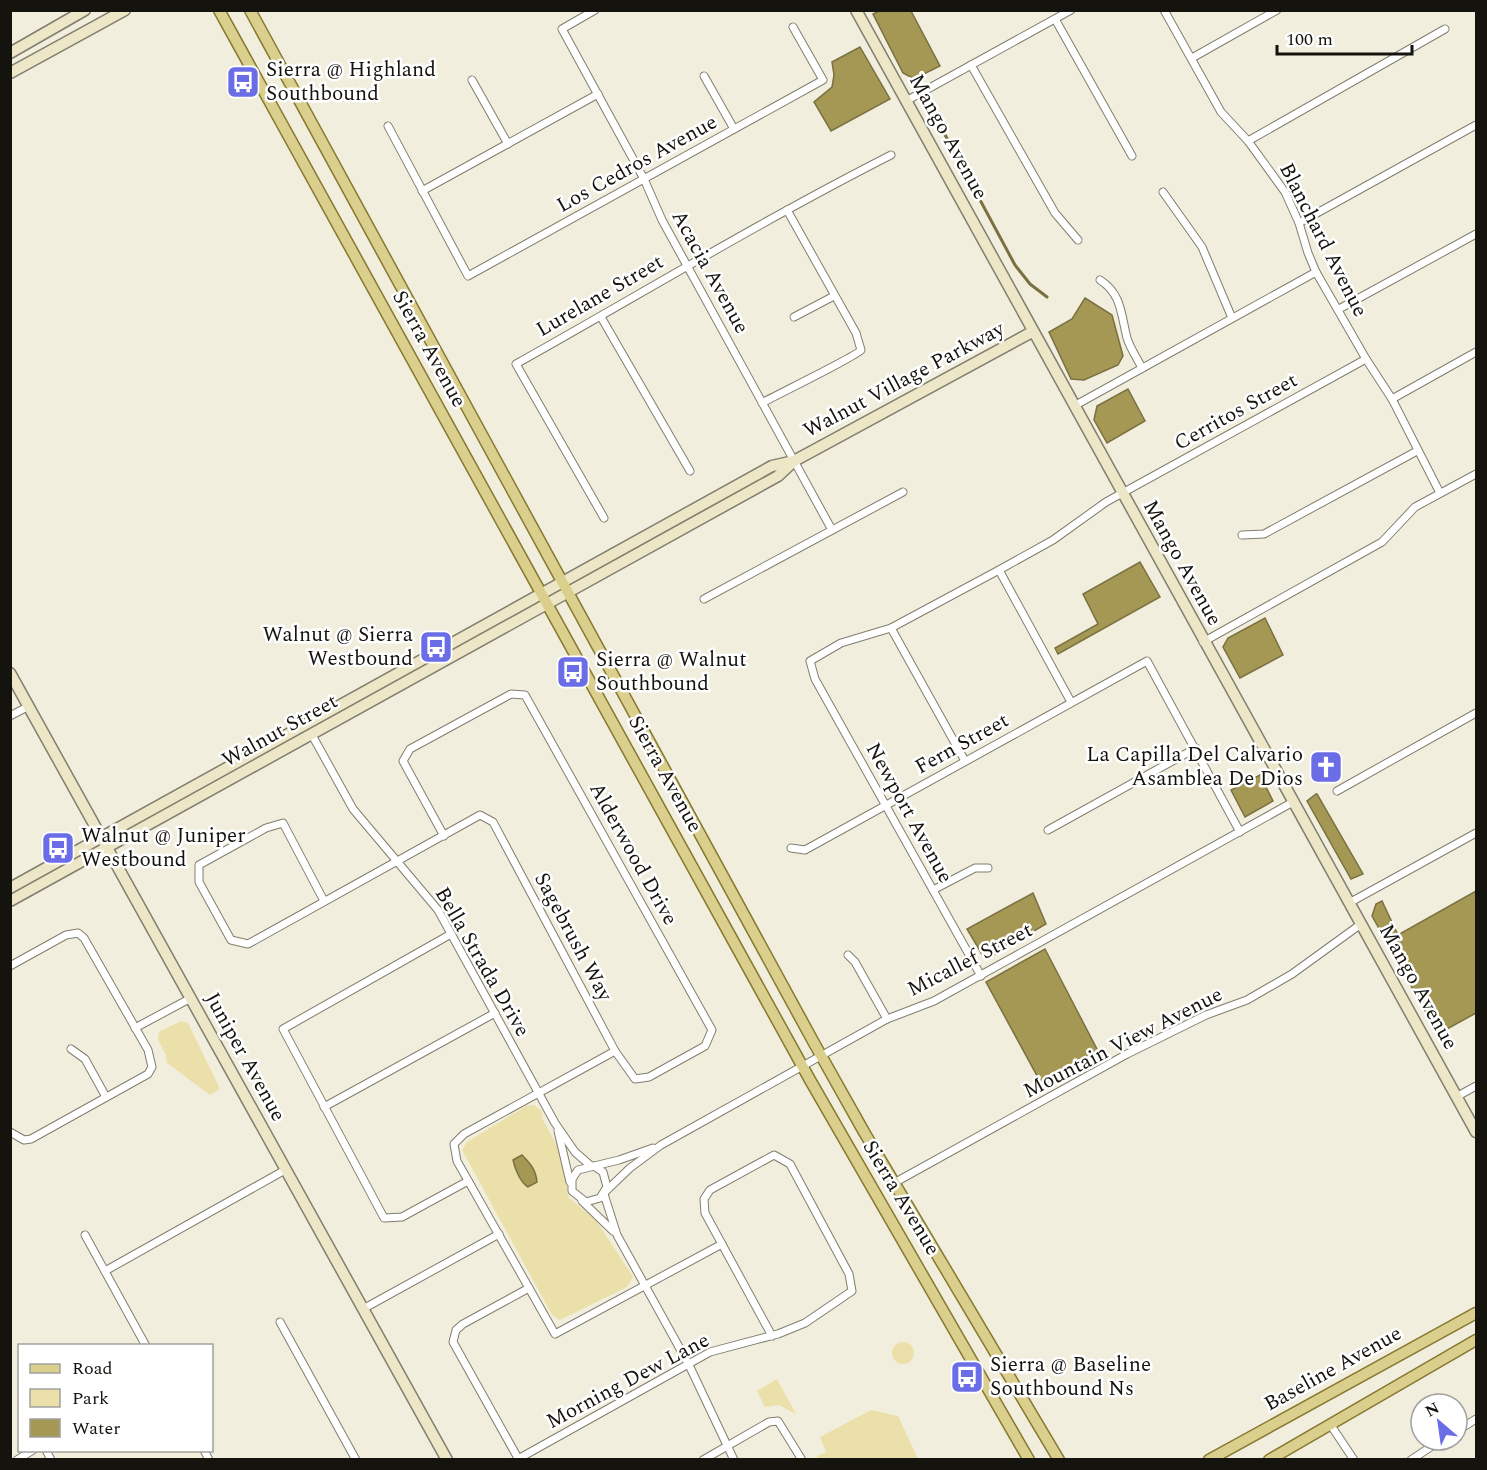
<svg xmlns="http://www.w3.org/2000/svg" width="1487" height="1470" font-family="Spectral,serif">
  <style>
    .green { fill: #ebe0a9 }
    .water { fill: #a59855; stroke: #7a7040; stroke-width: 1.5 }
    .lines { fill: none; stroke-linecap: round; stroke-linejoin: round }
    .stream { stroke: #7a7040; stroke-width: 3 }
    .street-casing { stroke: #817e6f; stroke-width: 9 }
    .secondary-casing { stroke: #817e6f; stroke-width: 13 }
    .primary-casing { stroke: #867830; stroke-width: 13 }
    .street { stroke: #fff; stroke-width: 7 }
    .secondary { stroke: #ede7c7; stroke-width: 10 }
    .primary { stroke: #dbcf8e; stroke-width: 10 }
    .labels { text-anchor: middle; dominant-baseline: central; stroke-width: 5; stroke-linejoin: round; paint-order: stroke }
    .poi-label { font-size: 21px; fill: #14130e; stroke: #fff; text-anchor: start }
    .street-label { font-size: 21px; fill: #14130e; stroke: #fff }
  </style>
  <rect width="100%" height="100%" fill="#f1eedd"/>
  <g class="green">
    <path d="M181,1021l7,2 32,66 -10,6 -43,-32 -1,-8 -8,-15 1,-8z"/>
    <path d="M534,1105l8,6 1,9 17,31 9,47 27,22 37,57 -6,10 -67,33 -8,-5 -90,-165 5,-8 59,-36z"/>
    <circle cx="903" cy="1353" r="11"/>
    <path d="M777,1379l19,35 -17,-9 -14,2 -8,-16z"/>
    <path d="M871,1410l27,6 20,43h-99l-2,-3 9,-4 -6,-15z"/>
  </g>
  <g class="water">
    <path d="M879,11h32l29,55 -26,13 -11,-6 -30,-59z"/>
    <path d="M860,47l30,52 -59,32 -17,-29 18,-15 2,-12 -2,-13z"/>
    <path d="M1085,298l27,17 11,41 -5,9 -34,15 -13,-1 -22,-47 23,-13z"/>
    <path d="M1128,389l17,32 -38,22 -13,-23 3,-14z"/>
    <path d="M1140,562l20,35 -102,57 -3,-6 43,-24 -15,-30z"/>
    <path d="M1265,618l18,37 -43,23 -17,-31 5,-9z"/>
    <path d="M1260,775l13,26 -28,16 -14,-27z"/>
    <path d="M1316,794h1l46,80 -12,5 -44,-78z"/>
    <path d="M1476,891v122l-38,21 -66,-118 4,-12 6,-3 16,34z"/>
    <path d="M1033,893l13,31 -56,33 -7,-1 -16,-27z"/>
    <path d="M1045,949l54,104 -57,32 -56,-103z"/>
    <path d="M522,1155c8,8 14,15 15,27l-9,5c-8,-5 -13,-18 -15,-27z"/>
  </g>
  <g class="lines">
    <path class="stream" d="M936,118l79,147 15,19 17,13"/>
    <defs>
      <g id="street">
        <path d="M595,10l-33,19 82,150 18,41 170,310"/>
        <path d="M1164,10l57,102 27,29 37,51 14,31 9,30 8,19 50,87 26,40 48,94"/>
        <path d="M1055,19l77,137"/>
        <path d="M1192,58l85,-48"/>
        <path d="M971,65l84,148 23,27"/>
        <path d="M704,76l30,53"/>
        <path d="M472,80l36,64"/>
        <path d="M906,101l165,-91"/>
        <path d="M388,126l80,150 355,-196 -30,-53"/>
        <path d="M1248,141l197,-112"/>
        <path d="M422,191l176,-97"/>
        <path d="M1163,192l39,55 30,71"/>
        <path d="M1299,223l177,-98"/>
        <path d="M1100,280c22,14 21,35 27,58 3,10 10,20 15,30"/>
        <path d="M1339,309l137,-75"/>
        <path d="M601,317l89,154"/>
        <path d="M794,317l40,-21"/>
        <path d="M1392,399l84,-47"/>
        <path d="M762,403c14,-8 95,-47 99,-53l-5,-17 -69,-123"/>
        <path d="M1074,406l242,-134"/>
        <path d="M604,518l-88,-154c125,-70 247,-144 375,-209"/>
        <path d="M1242,535l22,-1 153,-83"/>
        <path d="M999,570l72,132"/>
        <path d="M704,599l199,-107"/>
        <path d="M891,628l74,133"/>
        <path d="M1203,642l179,-100 33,-35 61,-33"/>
        <path d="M10,716l19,-10"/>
        <path d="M312,735l41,74 85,101 117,213 20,29 16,14"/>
        <path d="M1337,791l139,-78"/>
        <path d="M1048,830l148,-82"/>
        <path d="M791,848l14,2 342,-189 93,171"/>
        <path d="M933,890l42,-22h13"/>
        <path d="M324,901l-41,-78 -17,5 -67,37v17l32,58 17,4 232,-129 13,7 122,229 20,28 14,-2 56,-31 7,-16 -187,-335 -14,-1 -101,55 -7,12 41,75"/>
        <path d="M1349,903l127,-70"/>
        <path d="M451,934l-168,95 101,189 18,-1 66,-36"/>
        <path d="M848,955l7,7 32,57"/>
        <path d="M10,966l56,-31 12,-2 6,5 64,112 4,17 -4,7 -117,65 -7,1 -14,-8"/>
        <path d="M981,976l-166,-297 -5,-18 31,-18 50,-15 108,-58 54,-30 53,-38 260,-143"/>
        <path d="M135,1028l56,-30"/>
        <path d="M71,1049l14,10 21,38"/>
        <path d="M615,1051l-151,83 -10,10 3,17 98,173 167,-90"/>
        <path d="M1456,1097l20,-11"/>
        <path d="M324,1107l171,-94"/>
        <path d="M558,1131l12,51"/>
        <path d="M594,1166l9,6 4,15 -7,11 -14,4 -14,-11v-12l6,-9 41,-10 34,-12"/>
        <path d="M894,1183l233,-129 79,-39 41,-15 45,-26 69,-50"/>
        <path d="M606,1191l24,-23 31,-23 226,-126 47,-18 359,-199"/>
        <path d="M604,1194l13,41 72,130 45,95"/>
        <path d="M582,1201l31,30"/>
        <path d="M85,1235l61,111"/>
        <path d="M105,1271l180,-101"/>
        <path d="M363,1309l136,-75"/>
        <path d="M280,1322l76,138"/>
        <path d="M1330,1424l24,36"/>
        <path d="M1457,1431l19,-12"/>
        <path d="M46,1450l5,10"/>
        <path d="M204,1450l5,10"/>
        <path d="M518,1459l192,-107 68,-18 27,-11 47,-32 -3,-17 -59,-110 -16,-9 -64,35 -6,9 1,14 67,123"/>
        <path d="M17,1460l16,-10"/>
        <path d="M519,1460l-66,-118 3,-12 7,-6 66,-36"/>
        <path d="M703,1460l66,-38 9,-1 24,39"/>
        <path d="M1411,1460l30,-20"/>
      </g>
      <g id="secondary">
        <path d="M856,10l620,1122"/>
        <path d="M10,53l75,-43"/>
        <path d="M10,73l115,-63"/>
        <path d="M10,673l437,787"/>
        <path d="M10,888l762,-422 22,-5"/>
        <path d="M10,901l768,-425 16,-15 238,-129"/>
      </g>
      <g id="primary">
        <path d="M219,10l591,1070 219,380"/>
        <path d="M250,10l564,1033 50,89 195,328"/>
        <path d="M1209,1460l267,-147"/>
        <path d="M1269,1460l207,-120"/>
      </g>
    </defs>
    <use href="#street" class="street-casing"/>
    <use href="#secondary" class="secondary-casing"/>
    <use href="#primary" class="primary-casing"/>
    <use href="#street" class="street"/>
    <use href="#secondary" class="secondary"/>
    <use href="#primary" class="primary"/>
  </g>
  <defs>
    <symbol id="bus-square" viewBox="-11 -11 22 22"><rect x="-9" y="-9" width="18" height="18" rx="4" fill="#6b6de7" stroke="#fff"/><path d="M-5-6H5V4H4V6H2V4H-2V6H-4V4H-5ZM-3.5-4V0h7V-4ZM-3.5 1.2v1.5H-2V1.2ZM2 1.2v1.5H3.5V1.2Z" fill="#fff"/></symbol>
    <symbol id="church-square" viewBox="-11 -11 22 22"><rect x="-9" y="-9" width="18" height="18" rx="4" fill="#6b6de7" stroke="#fff"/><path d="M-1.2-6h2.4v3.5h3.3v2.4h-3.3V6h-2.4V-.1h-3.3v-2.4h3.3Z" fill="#fff"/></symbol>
  </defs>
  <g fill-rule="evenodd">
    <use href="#bus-square" x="224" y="63" width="38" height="38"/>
    <use href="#bus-square" x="417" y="628" width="38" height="38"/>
    <use href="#bus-square" x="554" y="653" width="38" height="38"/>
    <use href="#church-square" x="1307" y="748" width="38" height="38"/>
    <use href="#bus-square" x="39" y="829" width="38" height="38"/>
    <use href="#bus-square" x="948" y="1358" width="38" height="38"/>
  </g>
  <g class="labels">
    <g class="poi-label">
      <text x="266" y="70">Sierra @ Highland<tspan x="266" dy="24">Southbound</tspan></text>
      <text x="413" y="635" text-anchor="end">Walnut @ Sierra<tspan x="413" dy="24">Westbound</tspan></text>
      <text x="596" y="660">Sierra @ Walnut<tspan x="596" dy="24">Southbound</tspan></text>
      <text x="1303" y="755" text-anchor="end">La Capilla Del Calvario<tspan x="1303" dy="24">Asamblea De Dios</tspan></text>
      <text x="81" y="836">Walnut @ Juniper<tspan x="81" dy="24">Westbound</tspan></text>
      <text x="990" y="1365">Sierra @ Baseline<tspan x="990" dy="24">Southbound Ns</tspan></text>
    </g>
    <g class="street-label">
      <text transform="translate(948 137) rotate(61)">Mango Avenue</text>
      <text transform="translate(637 164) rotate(-29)">Los Cedros Avenue</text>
      <text transform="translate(1323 240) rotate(63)">Blanchard Avenue</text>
      <text transform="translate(710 272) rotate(61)">Acacia Avenue</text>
      <text transform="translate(600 296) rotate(-30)">Lurelane Street</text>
      <text transform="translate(429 349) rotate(61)">Sierra Avenue</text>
      <text transform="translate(904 380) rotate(-28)">Walnut Village Parkway</text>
      <text transform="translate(1236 412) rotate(-29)">Cerritos Street</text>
      <text transform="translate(1182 563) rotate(61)">Mango Avenue</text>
      <text transform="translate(280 731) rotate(-29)">Walnut Street</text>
      <text transform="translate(962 744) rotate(-29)">Fern Street</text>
      <text transform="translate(665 774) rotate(61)">Sierra Avenue</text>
      <text transform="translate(909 813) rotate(61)">Newport Avenue</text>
      <text transform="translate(633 854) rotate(61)">Alderwood Drive</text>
      <text transform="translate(573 937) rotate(62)">Sagebrush Way</text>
      <text transform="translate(970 960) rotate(-27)">Micallef Street</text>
      <text transform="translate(482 962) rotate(60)">Bella Strada Drive</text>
      <text transform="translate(1418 987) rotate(61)">Mango Avenue</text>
      <text transform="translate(1123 1043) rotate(-27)">Mountain View Avenue</text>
      <text transform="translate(245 1057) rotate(61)">Juniper Avenue</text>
      <text transform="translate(901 1198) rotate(59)">Sierra Avenue</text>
      <text transform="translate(1333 1369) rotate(-29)">Baseline Avenue</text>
      <text transform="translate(628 1381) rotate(-28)">Morning Dew Lane</text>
    </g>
  </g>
  <rect width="1487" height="1470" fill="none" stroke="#14130e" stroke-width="24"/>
  <rect x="18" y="1344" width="195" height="108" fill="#ffffff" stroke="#a1a19f" stroke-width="1.5"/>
  <rect x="30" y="1364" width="30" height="9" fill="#dbcf8e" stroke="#a1a19f" stroke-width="1.5"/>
  <text x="72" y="1374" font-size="18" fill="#14130e">Road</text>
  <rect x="30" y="1389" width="30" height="18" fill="#ebe0a9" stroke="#a1a19f" stroke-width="1.5"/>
  <text x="72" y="1404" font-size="18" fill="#14130e">Park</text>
  <rect x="30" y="1419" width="30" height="18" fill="#a59855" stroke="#a1a19f" stroke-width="1.5"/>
  <text x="72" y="1434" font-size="18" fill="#14130e">Water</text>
  <g transform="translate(1439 1422) rotate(331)"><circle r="28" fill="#ffffff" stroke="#a1a19f" stroke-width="1.5"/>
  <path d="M0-4.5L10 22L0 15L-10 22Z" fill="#6b6de7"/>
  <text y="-9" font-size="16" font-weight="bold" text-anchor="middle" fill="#14130e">N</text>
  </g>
  <path d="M1277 45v9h135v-9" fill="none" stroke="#14130e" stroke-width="3"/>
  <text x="1286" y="45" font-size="18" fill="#14130e" stroke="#ffffff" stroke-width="4.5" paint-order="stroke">100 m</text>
</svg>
